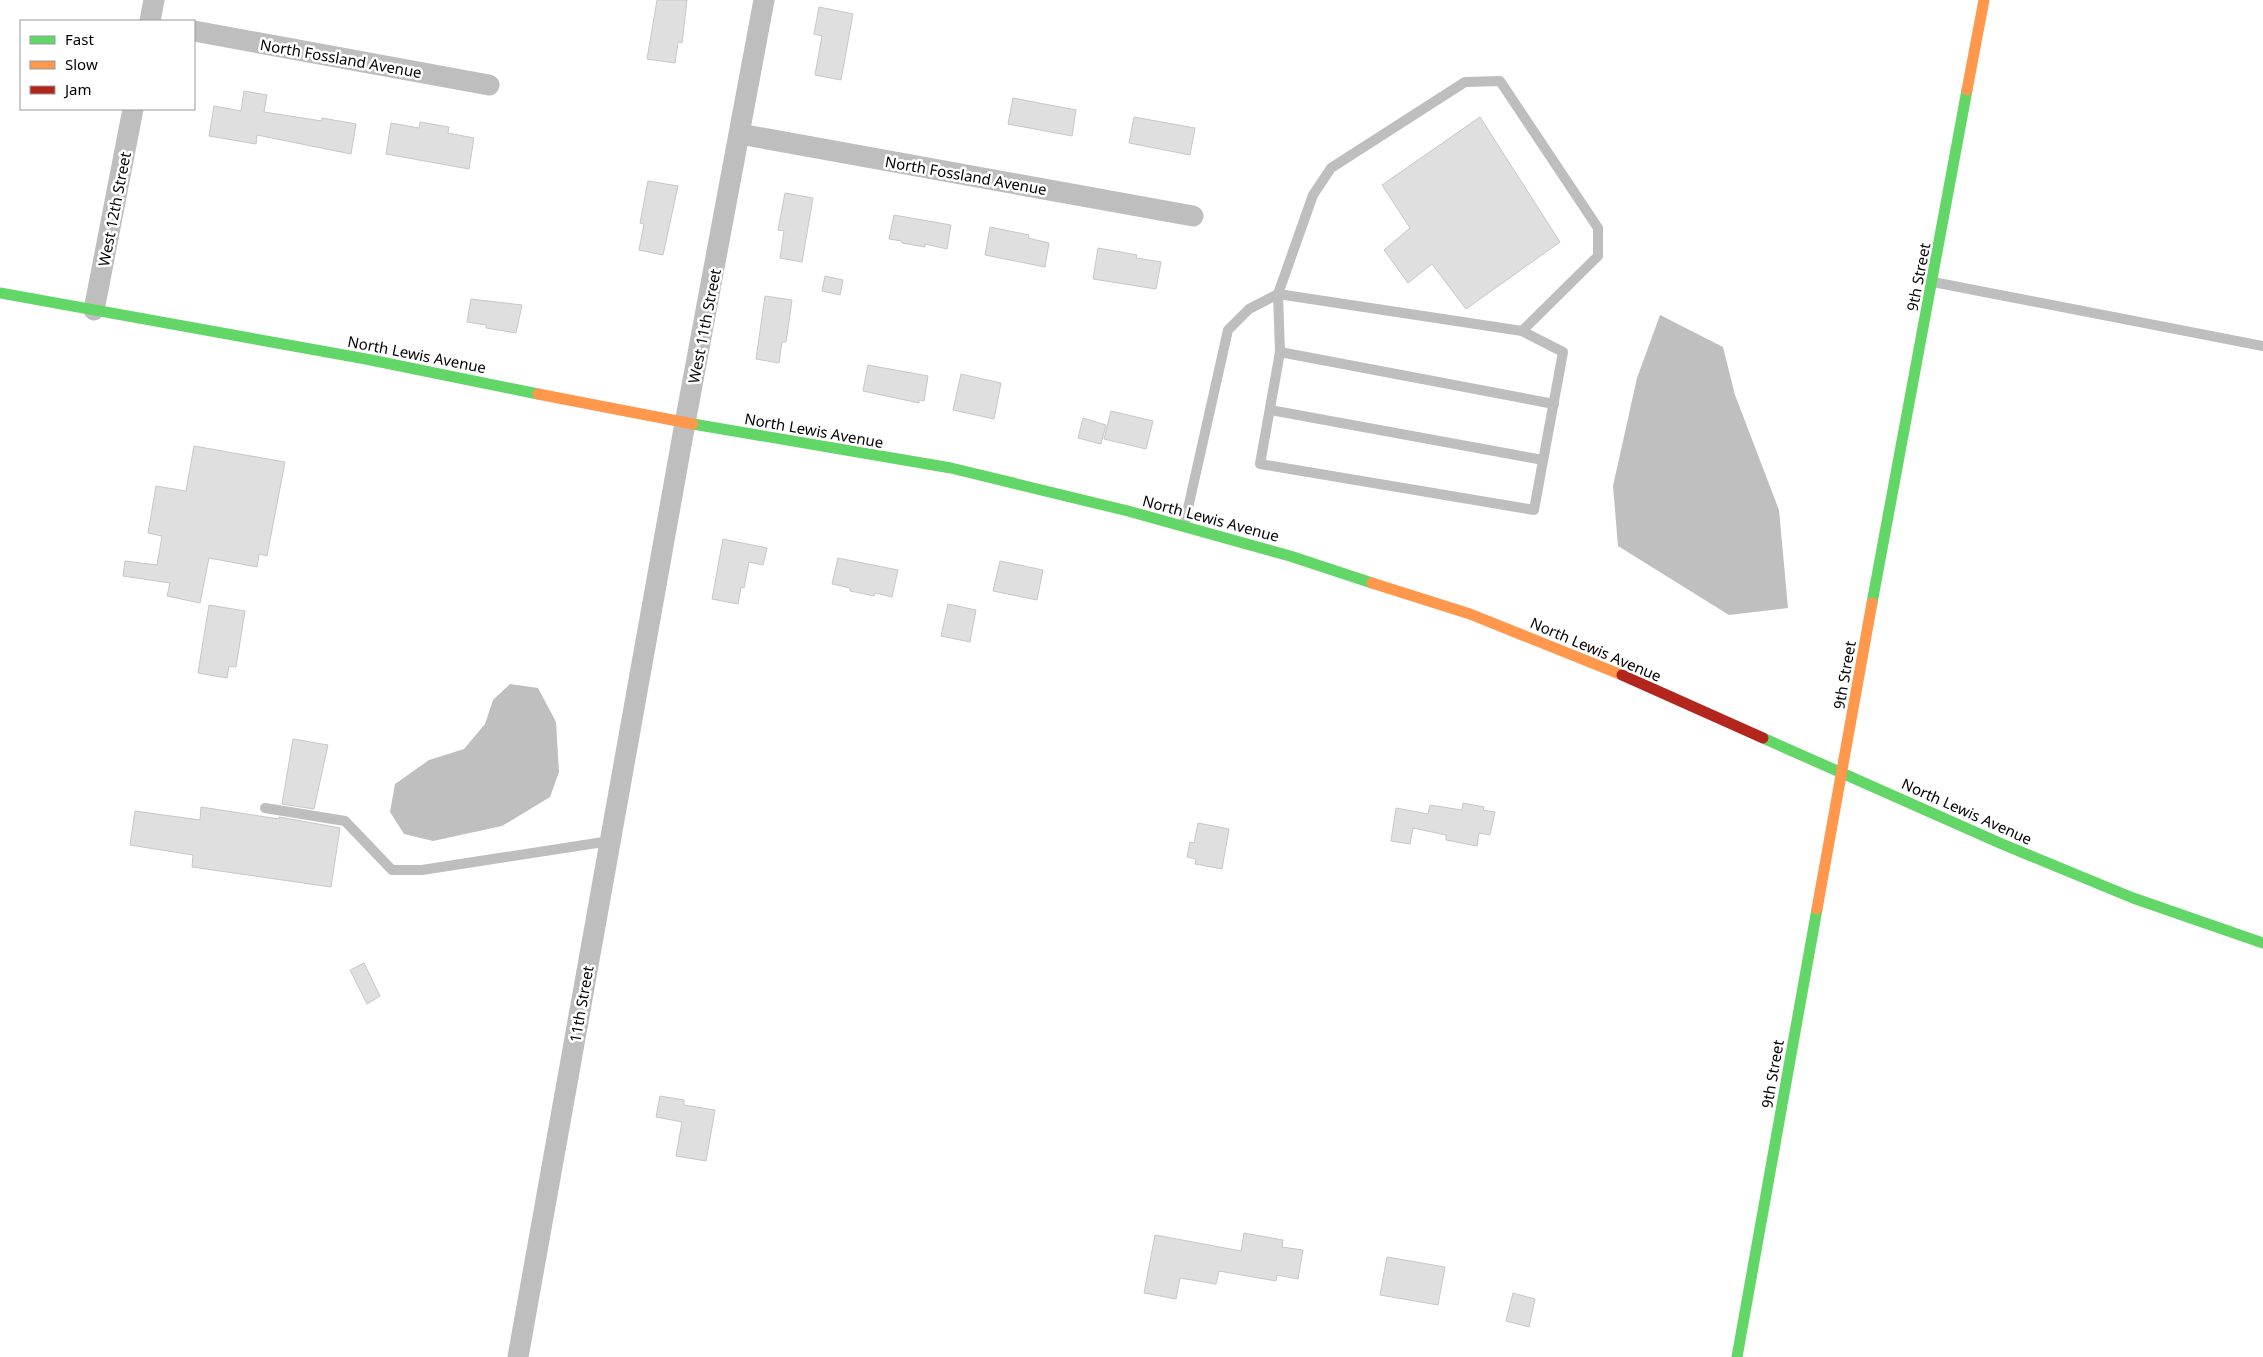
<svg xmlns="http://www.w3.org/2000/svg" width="2263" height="1357" font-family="'Noto Sans',sans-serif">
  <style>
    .water { fill: #bfbfbf }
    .building { fill: #dfdfdf; stroke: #c7c7c7 }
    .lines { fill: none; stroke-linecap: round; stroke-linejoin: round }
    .lane { stroke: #bebebe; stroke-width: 10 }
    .street { stroke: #bebebe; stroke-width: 21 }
    .fast { stroke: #63d668; stroke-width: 11 }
    .slow { stroke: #ff974d; stroke-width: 11 }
    .jam { stroke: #b3261e; stroke-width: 11 }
    .labels { text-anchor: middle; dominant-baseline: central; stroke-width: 5; stroke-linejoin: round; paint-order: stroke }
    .street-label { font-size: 15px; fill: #000; stroke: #fff }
  </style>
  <rect width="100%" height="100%" fill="#fff"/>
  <g class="water">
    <path d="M1660,315l63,32 12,48 44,115 9,98 -59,7 -111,-69 -5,-60 24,-108z"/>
    <path d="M510,684l28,4 18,34 3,50 -9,25 -48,29 -69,15 -29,-7 -14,-22 5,-28 34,-24 35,-11 21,-25 8,-24z"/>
  </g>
  <g class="building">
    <path d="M657,0h30l-5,43 -4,-1 -3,21 -28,-4z"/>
    <path d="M819,7l34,7 -12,66 -26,-5 7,-39 -8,-2z"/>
    <path d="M244,91l23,4 -3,17 58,9v-3l34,6 -5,30 -94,-19 -1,9 -47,-8 5,-30 27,5z"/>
    <path d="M1013,98l63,12 -4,26 -64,-12z"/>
    <path d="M1134,117l61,11 -5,27 -61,-12z"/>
    <path d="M1480,117l80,125 -94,67 -34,-45 -24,19 -24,-33 26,-22 -28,-43z"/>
    <path d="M420,122l29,5 -1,6 26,5 -5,31 -83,-15 5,-31 28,5z"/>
    <path d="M648,181l30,5 -15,69 -24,-5 5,-26 -4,-1z"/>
    <path d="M785,193l28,5 -11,64 -22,-4 4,-27 -6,-1z"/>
    <path d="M894,215l57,10 -4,24 -22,-5v3l-23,-4v-2l-13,-2z"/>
    <path d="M990,227l39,8 -1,3 21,5 -4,24 -60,-12z"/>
    <path d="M1098,248l39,7 -1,3 25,4 -5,27 -63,-10z"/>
    <path d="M825,276l18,4 -3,15 -18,-4z"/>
    <path d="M765,296l27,4 -6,42h-4l-3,21 -23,-4z"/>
    <path d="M471,299l51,6 -6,28 -30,-5v-3l-19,-3z"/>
    <path d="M868,365l60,11 -4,25 -5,-1v3l-56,-12z"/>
    <path d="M961,374l40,9 -7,36 -41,-9z"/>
    <path d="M1111,411l42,10 -7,28 -42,-10z"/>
    <path d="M1083,418l23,7 -5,19 -23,-6z"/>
    <path d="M194,446l91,16 -18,94 -8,-2 -2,13 -48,-9 -9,45 -33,-7 3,-13 -47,-7 2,-15 32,4 5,-29 -14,-3 8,-47 30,5z"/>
    <path d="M723,539l44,9 -4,17 -14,-3 -5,26 -3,-1 -3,17 -26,-5z"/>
    <path d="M838,558l60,12 -6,27 -17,-4 -1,3 -24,-5v-3l-18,-4z"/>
    <path d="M1000,561l43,9 -6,30 -44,-9z"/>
    <path d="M948,604l28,6 -6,32 -29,-6z"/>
    <path d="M209,605l36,6 -9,56 -7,-1 -2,12 -29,-5z"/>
    <path d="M293,739l35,6 -14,64 -32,-5z"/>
    <path d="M1463,803l21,4 -1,3 12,2 -5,23 -11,-2 -2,13 -31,-6v-5l-33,-7 -3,16 -19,-3 5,-33 32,6 2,-9 32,5z"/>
    <path d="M201,807l78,12v-2l61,11 -9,59 -139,-20 1,-12 -63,-10 5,-34 65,9z"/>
    <path d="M1198,823l31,6 -7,40 -27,-5 1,-5 -9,-2 3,-15 4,1z"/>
    <path d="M364,963l16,33 -13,8 -17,-34z"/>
    <path d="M660,1096l24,4v5l31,5 -9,51 -30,-5 6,-34 -26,-5z"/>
    <path d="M1244,1233l39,7 -1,7 21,3 -5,29 -21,-4 -1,6 -57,-10 -3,13 -36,-6 -4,21 -32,-6 11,-58 86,16z"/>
    <path d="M1387,1257l58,10 -7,38 -58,-10z"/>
    <path d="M1513,1293l22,6 -6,28 -23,-6z"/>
  </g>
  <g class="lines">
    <g class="lane">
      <path d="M1933,282l330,64"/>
      <path d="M1278,294l244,37 41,21 -29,158 -274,-46 20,-112z"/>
      <path d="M1280,352l274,52"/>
      <path d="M1270,410l273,50"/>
      <path d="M1184,526l44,-196 21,-21 29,-15 35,-99 18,-27 134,-86 35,-1 98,147v28l-76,75"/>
      <path d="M265,808l80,13 47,49h30l188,-29"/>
    </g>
    <g class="street">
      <path d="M150,21l4,-21"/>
      <path d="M194,31l295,54"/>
      <path d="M740,134l453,82"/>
      <path d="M94,310l39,-201"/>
      <path d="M518,1357l167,-934 79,-423"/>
    </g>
    <g class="fast">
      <path d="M0,293l366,66 172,35"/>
      <path d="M693,424l258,44 177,43 162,45 82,27"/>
      <path d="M1872,603l95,-513"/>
      <path d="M1763,738l239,106 131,54 130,45"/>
      <path d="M1737,1357l80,-448"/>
    </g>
    <g class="slow">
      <path d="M1967,90l17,-90"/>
      <path d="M538,394l155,30"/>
      <path d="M1372,583l98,31 152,61"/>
      <path d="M1817,909l55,-306"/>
    </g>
    <path class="jam" d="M1622,675l141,63"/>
  </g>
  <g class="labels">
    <g class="street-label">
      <text transform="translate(341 58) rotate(10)">North Fossland Avenue</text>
      <text transform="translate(966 175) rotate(10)">North Fossland Avenue</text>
      <text transform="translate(114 209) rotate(-79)">West 12th Street</text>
      <text transform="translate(1918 277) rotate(-79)">9th Street</text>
      <text transform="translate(704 326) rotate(-79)">West 11th Street</text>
      <text transform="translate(417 354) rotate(11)">North Lewis Avenue</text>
      <text transform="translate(814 430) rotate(10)">North Lewis Avenue</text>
      <text transform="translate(1211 518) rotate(15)">North Lewis Avenue</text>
      <text transform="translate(1596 649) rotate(23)">North Lewis Avenue</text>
      <text transform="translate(1844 675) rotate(-80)">9th Street</text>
      <text transform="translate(1967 811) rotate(24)">North Lewis Avenue</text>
      <text transform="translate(581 1004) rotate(-80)">11th Street</text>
      <text transform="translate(1772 1074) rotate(-80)">9th Street</text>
    </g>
  </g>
  <rect x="20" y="20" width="175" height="90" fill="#ffffff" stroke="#999999"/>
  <rect x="30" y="36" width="25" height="8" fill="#63d668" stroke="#999999"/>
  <text x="65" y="45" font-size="15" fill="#000000">Fast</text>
  <rect x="30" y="61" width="25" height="8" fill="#ff974d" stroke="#999999"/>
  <text x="65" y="70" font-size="15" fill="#000000">Slow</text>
  <rect x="30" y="86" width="25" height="8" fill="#b3261e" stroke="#999999"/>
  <text x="65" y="95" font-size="15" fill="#000000">Jam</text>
</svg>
